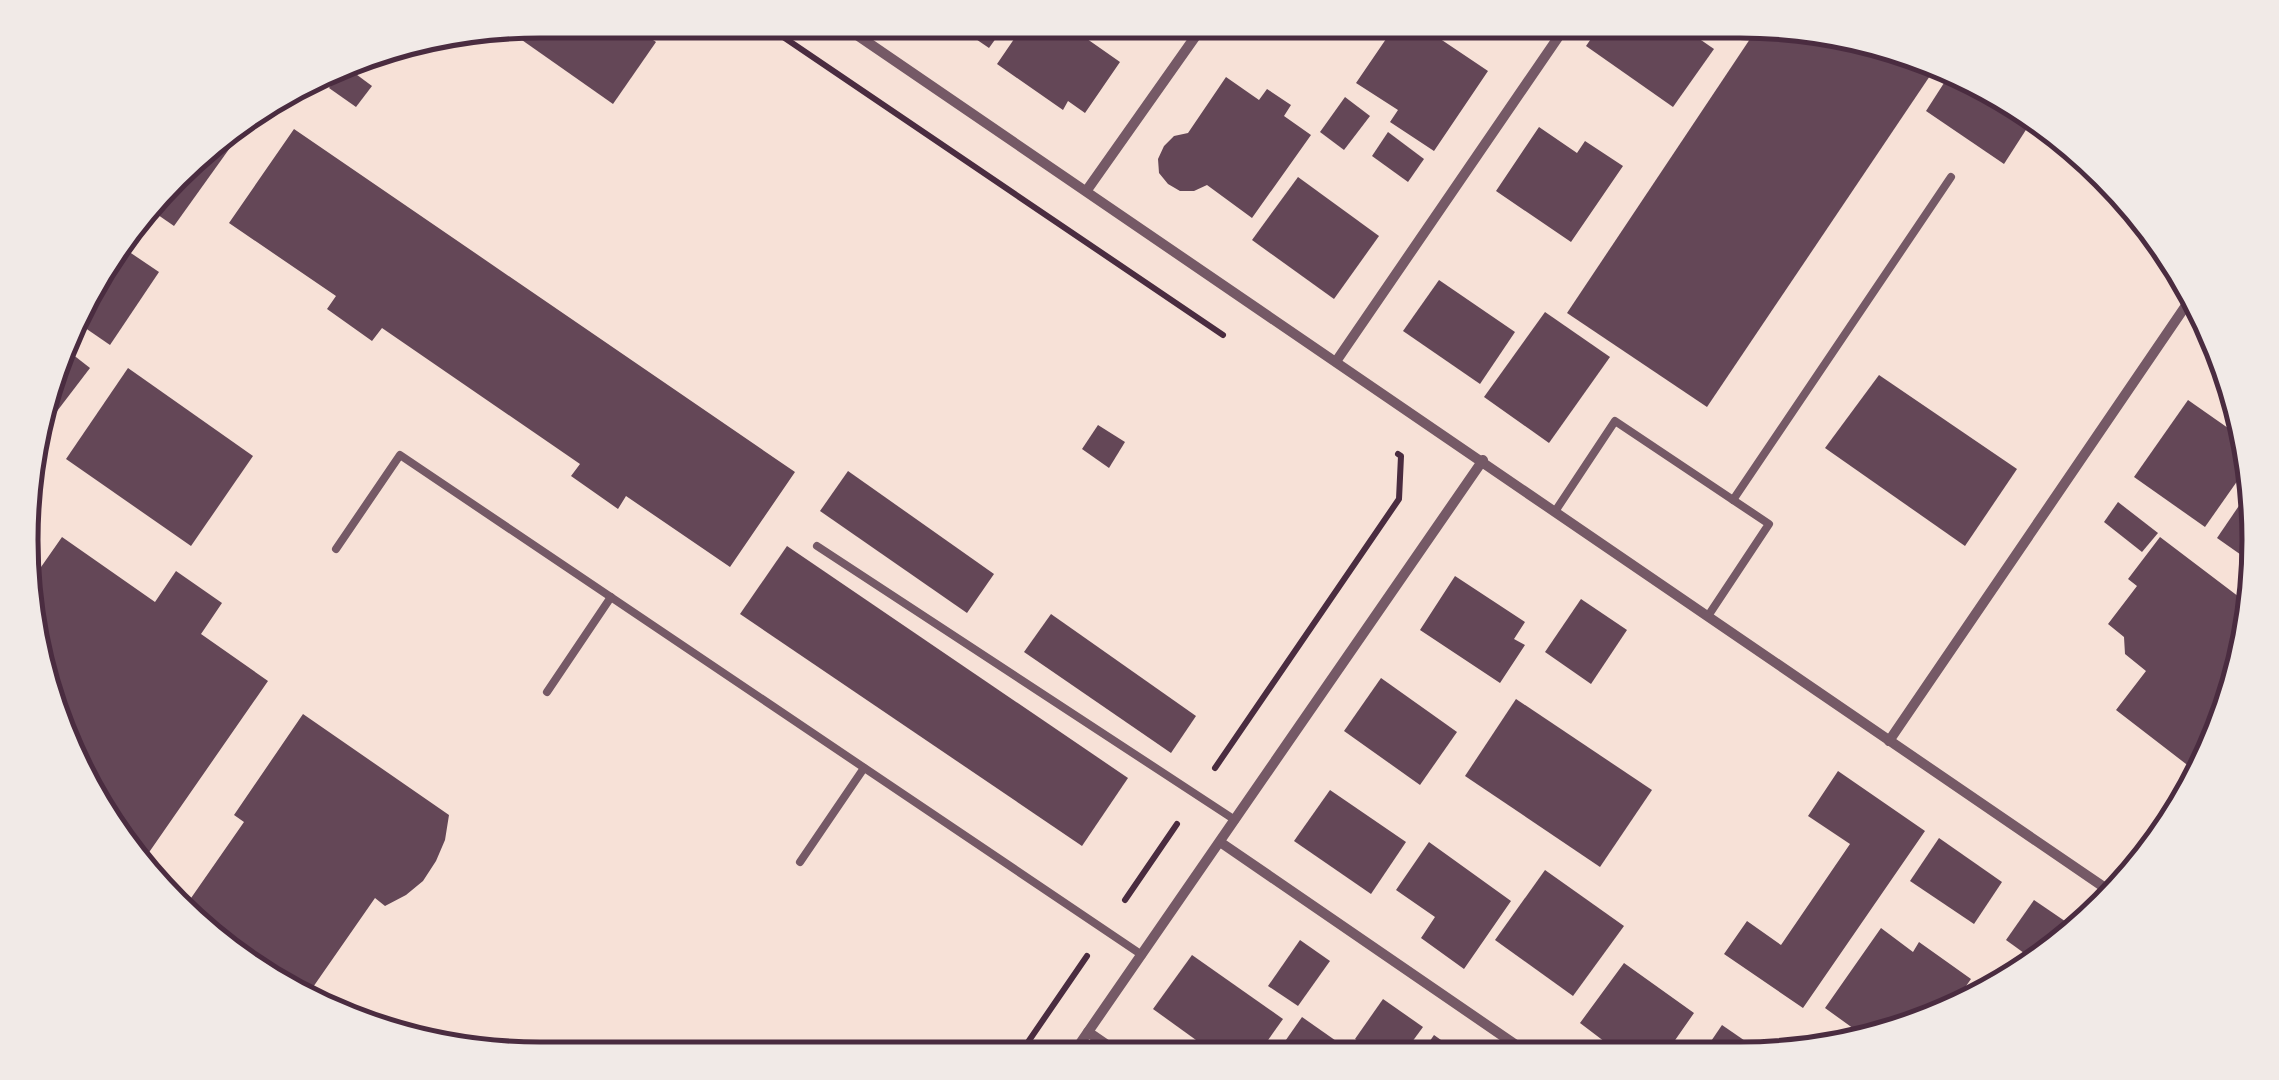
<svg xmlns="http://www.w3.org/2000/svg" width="2279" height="1080" font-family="Roboto,sans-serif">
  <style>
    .building { fill: #644757 }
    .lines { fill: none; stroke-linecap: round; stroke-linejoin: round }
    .path { stroke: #4a2c40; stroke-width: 6 }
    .service { stroke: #755966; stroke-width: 8 }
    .minor { stroke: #755966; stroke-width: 10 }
    .rim { fill: none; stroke: #4a2c40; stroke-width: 5 }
  </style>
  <rect width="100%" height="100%" fill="#f7e1d7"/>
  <g class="building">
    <path d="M540,20h84l32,22 -43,62 -111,-78z"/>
    <path d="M948,20h61l-20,28z"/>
    <path d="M1027,20h33l60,42 -35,51 -17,-12 -5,9 -66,-46z"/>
    <path d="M1399,20h13l76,51 -54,80 -44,-29 8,-12 -42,-27z"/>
    <path d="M1604,20h68l42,29 -41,58 -87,-61z"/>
    <path d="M1760,24l180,37 -233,346 -140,-94z"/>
    <path d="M345,66l27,20 -16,21 -27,-19z"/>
    <path d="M1953,69l78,53 -27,42 -78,-53z"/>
    <path d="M1226,77l33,23 8,-11 24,16 -7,11 27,19 -59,83 -45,-33 -13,6h-14l-12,-7 -9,-11 -1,-14 6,-13 10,-10 14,-3z"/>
    <path d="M1345,97l25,19 -26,34 -24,-18z"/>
    <path d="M1539,127l38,26 8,-12 38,25 -52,76 -75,-51z"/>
    <path d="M294,129l501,343 -65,95 -104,-71 -8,13 -47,-33 9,-12 -198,-136 -10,13 -45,-32 9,-13 -107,-73z"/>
    <path d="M1388,132l36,27 -16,23 -36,-26z"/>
    <path d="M217,134l15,11 -58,81 -26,-18z"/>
    <path d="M1298,177l81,59 -45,63 -82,-59z"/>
    <path d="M116,243l43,29 -49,73 -32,-22 29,-71z"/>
    <path d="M1439,280l76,52 -35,52 -77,-53z"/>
    <path d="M1545,312l65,45 -61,86 -65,-46z"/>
    <path d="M67,350l23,18 -55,72 -4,-3z"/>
    <path d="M128,368l125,88 -62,90 -125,-87z"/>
    <path d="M1879,375l138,94 -52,77 -140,-98z"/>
    <path d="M2188,400l50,35 7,35 -40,57 -71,-50z"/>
    <path d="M1098,425l27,17 -16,26 -27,-19z"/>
    <path d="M848,471l146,103 -27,39 -147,-102z"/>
    <path d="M2249,491l10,50 -5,23 -37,-26z"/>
    <path d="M2118,502l40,31 -16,19 -38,-30z"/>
    <path d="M62,537l93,65 21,-31 46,32 -21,31 67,47 -125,180 -69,-91 -50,-163 1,-17z"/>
    <path d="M2160,537l87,66 -28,137 -20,34 -83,-64 30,-39 -21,-17 -1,-17 -16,-13 29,-38 -9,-7z"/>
    <path d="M787,546l341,232 -46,68 -342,-232z"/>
    <path d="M1455,576l70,46 -11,17 11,6 -25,38 -80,-53z"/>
    <path d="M1581,599l46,31 -36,54 -46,-32z"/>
    <path d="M1051,614l145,102 -25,37 -147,-101z"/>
    <path d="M1381,678l76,54 -37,53 -76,-54z"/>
    <path d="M1516,699l136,91 -52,77 -135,-91z"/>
    <path d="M303,714l146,101 -4,25 -9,21 -13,20 -17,14 -21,11 -10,-8 -64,92 49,34 -20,-4 -143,-89 -15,-20 62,-89 -10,-7z"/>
    <path d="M1838,771l87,60 -122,177 -79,-54 23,-33 34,24 69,-101 -42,-28z"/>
    <path d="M1330,790l76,52 -35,52 -77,-53z"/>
    <path d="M1939,838l63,44 -28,42 -64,-43z"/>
    <path d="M1429,842l82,59 -47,68 -43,-31 14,-21 -39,-27z"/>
    <path d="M1545,870l79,56 -51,70 -78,-56z"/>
    <path d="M2034,900l44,30 -23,23 -17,10 -32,-23z"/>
    <path d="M1881,928l32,24 6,-10 52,37 -27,38 -76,22 -43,-31z"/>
    <path d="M1300,940l30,21 -32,45 -30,-20z"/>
    <path d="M1192,955l91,64 -27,38 -35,1 -68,-49z"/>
    <path d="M1624,963l70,50 -30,43h-63l8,-11 -29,-22z"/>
    <path d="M1383,999l40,28 -22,30h-20l-26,-18z"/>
    <path d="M1302,1017l57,40h-85z"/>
    <path d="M1722,1025l45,31h-66z"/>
    <path d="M1434,1035l31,22h-46z"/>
  </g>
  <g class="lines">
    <g class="path">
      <path d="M758,20l465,315"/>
      <path d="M1215,768l184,-269 2,-43 -3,-2"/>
      <path d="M1125,900l52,-76"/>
      <path d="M1017,1058l70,-102"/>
    </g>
    <g class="service">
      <path d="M1733,500l218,-323"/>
      <path d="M1556,510l59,-89 154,103 -61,92"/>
      <path d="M817,546l418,274"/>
      <path d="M336,549l64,-94 742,500"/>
      <path d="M547,692l64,-95"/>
      <path d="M800,862l64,-94"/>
    </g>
    <g class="minor">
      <path d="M835,20l1279,874"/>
      <path d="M1087,190l120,-170"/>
      <path d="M1337,360l233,-340"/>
      <path d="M1889,741l302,-443"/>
      <path d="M1220,842l312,214"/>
      <path d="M1088,1032l38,26"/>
      <path d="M1070,1058l413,-598"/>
    </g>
  </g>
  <path d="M0 0H2279V1080H0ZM540 38H1740A502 502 0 0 1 2242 540V540A502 502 0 0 1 1740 1042H540A502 502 0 0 1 38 540V540A502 502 0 0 1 540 38Z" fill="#f1eae7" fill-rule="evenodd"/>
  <path class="rim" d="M540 38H1740A502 502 0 0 1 2242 540V540A502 502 0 0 1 1740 1042H540A502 502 0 0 1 38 540V540A502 502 0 0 1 540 38Z"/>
</svg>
